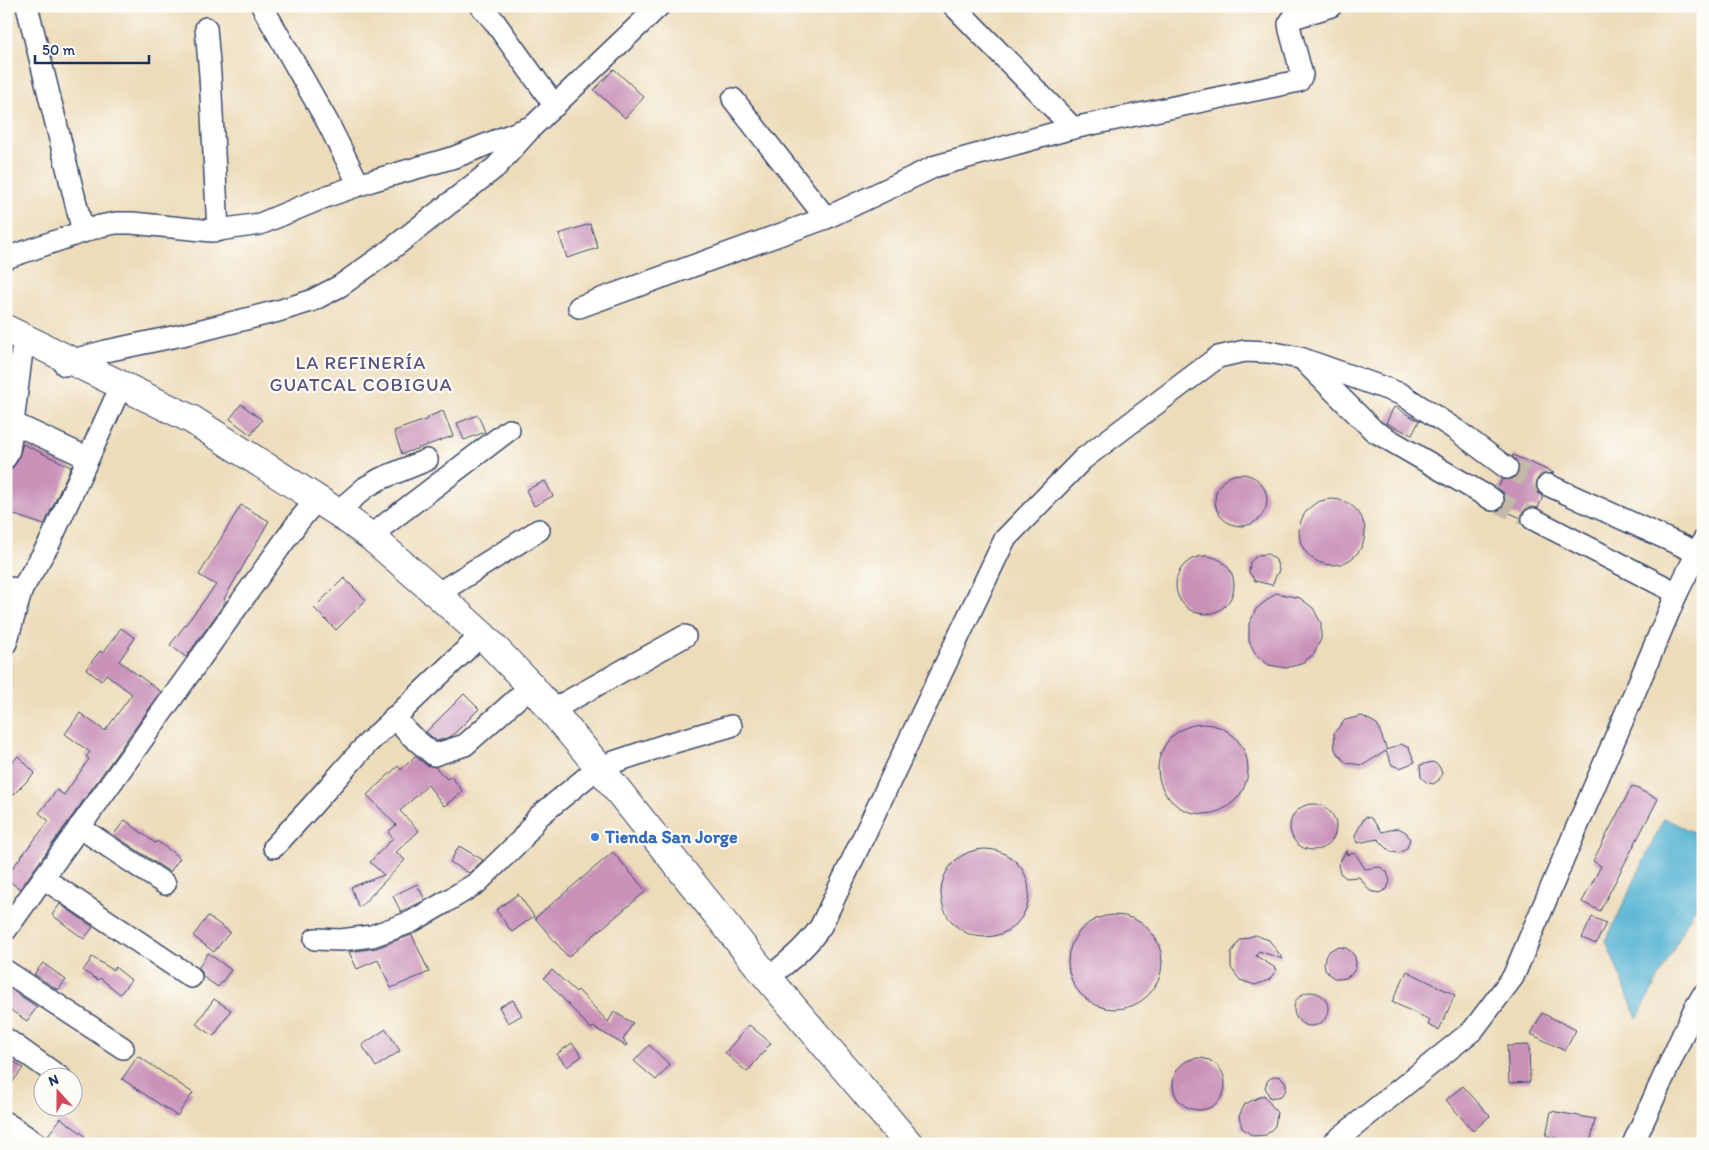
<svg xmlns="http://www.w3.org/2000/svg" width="1709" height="1150" font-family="Itim,sans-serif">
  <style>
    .water { fill: #55b3d3; stroke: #387198 }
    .building { fill: #c992b9 }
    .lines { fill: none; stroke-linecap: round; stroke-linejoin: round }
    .minor-tunnel { stroke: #c3b9a8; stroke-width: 21; stroke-dasharray: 21 11; stroke-linecap: butt }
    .minor-casing { stroke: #3a496c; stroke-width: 24 }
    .major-casing { stroke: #3a496c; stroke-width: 30 }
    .minor { stroke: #fff; stroke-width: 21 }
    .major { stroke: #fff; stroke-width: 28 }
    .shop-dot { fill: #3f7fe0; stroke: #fdfcf7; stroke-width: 2 }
    .labels { text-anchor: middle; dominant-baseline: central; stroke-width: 4.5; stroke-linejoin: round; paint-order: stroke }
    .shop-label { font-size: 18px; font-weight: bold; fill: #366cbe; stroke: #fdfcf7; text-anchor: start }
    .neighbourhood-label { font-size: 19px; letter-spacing: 1px; fill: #58527e; stroke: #fdfcf7 }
  </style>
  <rect width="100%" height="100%" fill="#fdfcf7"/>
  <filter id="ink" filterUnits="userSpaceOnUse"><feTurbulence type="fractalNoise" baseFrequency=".02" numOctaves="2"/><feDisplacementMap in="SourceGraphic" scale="10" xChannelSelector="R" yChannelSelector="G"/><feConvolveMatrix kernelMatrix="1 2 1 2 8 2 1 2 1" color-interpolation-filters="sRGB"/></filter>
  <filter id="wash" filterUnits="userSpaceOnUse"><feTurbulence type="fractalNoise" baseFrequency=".0096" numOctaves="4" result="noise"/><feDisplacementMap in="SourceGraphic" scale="20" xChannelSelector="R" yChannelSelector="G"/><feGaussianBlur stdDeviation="1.12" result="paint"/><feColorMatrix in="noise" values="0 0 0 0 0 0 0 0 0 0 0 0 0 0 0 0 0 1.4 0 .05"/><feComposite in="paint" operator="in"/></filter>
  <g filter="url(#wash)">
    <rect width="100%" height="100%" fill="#eddcba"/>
    <path class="water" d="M1664,818l39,19v55l-66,127 -31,-78z"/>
    <g id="blocks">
      <g class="building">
        <path d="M614,69l30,28 -19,21 -31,-28z"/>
        <path d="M590,224l8,24 -31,10 -8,-24z"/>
        <path d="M241,404l21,16 -11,15 -21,-16z"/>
        <path d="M1394,407l25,14 -7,14 -26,-12z"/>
        <path d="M443,411l10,25 -51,18 -8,-23 34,-12v-2z"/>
        <path d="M478,415l7,17 -21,8 -7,-17z"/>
        <path d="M23,444l48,23 -27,58 -38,-13v-32l6,-12 5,-6z"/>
        <path d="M1513,455l41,18 -13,2 -4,4 -1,8 2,6 5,3 -5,12 -6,-1 -5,1 -5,5 -1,5 -20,-9 3,-3 1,-6 -1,-7 -6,-5 4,-9 9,1 6,-5 2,-5v-6l-7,-8z"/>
        <circle cx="1241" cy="500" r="26"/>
        <path d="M545,481l8,15 -19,10 -8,-16z"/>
        <circle cx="1332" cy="532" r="33"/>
        <path d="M241,505l28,16 -45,78 2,2 -40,56 -16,-12 46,-60 -17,-10z"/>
        <path d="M1268,554l8,6 3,10 -7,15 -17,-4 -6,-9 1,-10 8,-7z"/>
        <circle cx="1205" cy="585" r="29"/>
        <path d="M344,578l22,22 -30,30 -22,-22z"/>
        <path d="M1276,593l24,5 13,10 8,15v16l-7,15 -13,10 -15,4 -17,-3 -13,-10 -7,-14v-17l7,-15z"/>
        <path d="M121,628l14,10 -16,23 42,31 -141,197 -14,-10v-3l43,-55 -10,-8 18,-23 7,5 25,-36 -3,-2 4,-5 -25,-18 15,-21 25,18 27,-37 -26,-20 -5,7 -15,-12 14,-18 3,2z"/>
        <path d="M464,694l15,15 -27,27 -15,5 -11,-9z"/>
        <path d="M1362,716l15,8 10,26 14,-6 8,4 6,14 -15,6 -8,-3 -6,-14 -23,14 -17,-2 -11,-13 -1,-17 11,-13z"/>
        <circle cx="1203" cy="769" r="45"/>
        <path d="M18,756l17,17 -29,29v-34z"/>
        <path d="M415,756l11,9 9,2 12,12 4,-3 12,16 -19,14 -16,-21 -28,26 19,20 -23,21 9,8 -46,48 -8,-21 33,-12 -14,-13 23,-24 -5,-6 8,-7 -29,-30 31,-29 3,4z"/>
        <path d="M1433,762l6,4 3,7 -3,7 -6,4 -7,-2 -5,-5 -1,-12z"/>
        <path d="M1632,786l26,13 -58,112 -18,-9 19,-36 -8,-5z"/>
        <circle cx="1313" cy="827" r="23"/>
        <path d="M1365,817l6,1 11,14 16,-4 8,4 4,7 -3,9 -7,5 -9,-1 -13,-13 -21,4 -2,-8z"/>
        <path d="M125,820l30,23 2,-2 23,17 -10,14 -50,-33 -6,-5z"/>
        <path d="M459,846l24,14 -14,13 -19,-11z"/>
        <circle cx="985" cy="893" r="44"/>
        <path d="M1346,851l1,4 8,-2 10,16 15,-2 7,5 3,9 -3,8 -8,4 -9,-2 -11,-14 -13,1 -6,-5 -2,-8z"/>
        <path d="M613,852l33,39 -78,66 -33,-39z"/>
        <path d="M417,884l8,16 -24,12 -8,-16z"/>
        <path d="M518,894l16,22 -22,16 -16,-22z"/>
        <path d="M60,904l33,23 -9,12 -32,-24z"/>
        <circle cx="1115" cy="962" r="47"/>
        <path d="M208,916l22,16 -16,20 -21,-16z"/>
        <path d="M1592,917l14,6 -10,21 -14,-6z"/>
        <path d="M412,935l17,37 -38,16 -13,-28 -21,9 -8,-17 27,-4z"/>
        <path d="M1255,935l14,5 14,19 -24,-8 -3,5 21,13 -8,11 -14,5 -15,-5 -9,-12v-15l9,-13z"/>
        <circle cx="1340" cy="963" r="16"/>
        <path d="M208,953l23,17 -13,17 -15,-10 -1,-5 -3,-5z"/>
        <path d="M92,957l21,13 2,-3 16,13 -11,14 -20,-16 -2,2 -15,-9z"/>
        <path d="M43,963l23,17 -8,10 -24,-16z"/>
        <path d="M552,970l24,22 2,-2 30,32 6,-10 19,11 -10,17 4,4 -1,2 -33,-19 -2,2 -47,-51z"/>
        <path d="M1407,971l48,24 -16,35 -11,-5 2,-5 -38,-18z"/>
        <path d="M6,986l31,21 -10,14 -21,-14z"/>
        <circle cx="1311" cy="1009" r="17"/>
        <path d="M214,999l17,11 -17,26 -18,-12z"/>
        <path d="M513,1000l9,15 -14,8 -9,-16z"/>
        <path d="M1542,1013l34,17 -11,21 -34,-17z"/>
        <path d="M749,1025l22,18 -24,29 -22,-19z"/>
        <path d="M386,1029l14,22 -24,16 -14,-22z"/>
        <path d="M572,1043l10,13 -15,11 -10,-13z"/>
        <path d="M649,1045l21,20 -14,15 -22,-19z"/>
        <path d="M1529,1045l1,37 -21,1 -2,-37z"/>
        <path d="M6,1056l17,12 -17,23z"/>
        <path d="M138,1056l55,37 -16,23 -55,-37z"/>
        <circle cx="1199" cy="1084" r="26"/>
        <path d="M1274,1076l7,1 5,6v7l-5,6 -11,2 -5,-11 3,-7z"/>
        <path d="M1463,1086l27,30 -17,15 -27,-31z"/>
        <path d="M1264,1095l13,18 -2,13 -9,9 -13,1 -11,-8 -3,-12 6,-12z"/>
        <path d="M1551,1111l44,8 -5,25 -44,-8z"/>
        <path d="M61,1118l24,18 -6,8h-19l-12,-9z"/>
      </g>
    </g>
  </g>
  <g filter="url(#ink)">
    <use href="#blocks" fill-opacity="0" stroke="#3a496c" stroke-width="1"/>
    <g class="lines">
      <g class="minor-tunnel">
        <path d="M1507,468l41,17"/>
        <path d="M1493,500l40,19"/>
      </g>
      <defs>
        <g id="minor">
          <path d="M27,6l56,226"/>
          <path d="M262,6l66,117 31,62"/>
          <path d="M481,6l13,15 61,85"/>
          <path d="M954,6l119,122"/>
          <path d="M206,28l4,47 8,156"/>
          <path d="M733,99l93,119"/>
          <path d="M6,258l94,-32 16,-3h16l80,8 48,-7 65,-27 46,-16 84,-24 73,-29"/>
          <path d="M579,307l247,-89 110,-52 137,-38 226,-47 3,-6 -12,-45 -1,-6 4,-6 38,-12"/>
          <path d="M1306,363l68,68 119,69"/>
          <path d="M65,365l8,-5 33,-9 76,-16 96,-24 33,-10 29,-15 45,-32 111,-87 36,-40 127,-121"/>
          <path d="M13,423l75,35"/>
          <path d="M6,457l3,-7 4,-27 9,-72 8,-11"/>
          <path d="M1548,485l150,68"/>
          <path d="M337,512l29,-25 14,-8 47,-19"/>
          <path d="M1533,519l144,74"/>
          <path d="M370,536l139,-106"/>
          <path d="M6,588l16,1 27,-45 67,-147 7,-12"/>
          <path d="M437,594l102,-64"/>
          <path d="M6,643l16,-54"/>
          <path d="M552,710l133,-74"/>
          <path d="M394,717l15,17 25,21 31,-10 55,-49"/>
          <path d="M599,767l69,-23 63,-18"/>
          <path d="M79,827l86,57"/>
          <path d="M274,847l36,-39 56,-63 105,-100"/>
          <path d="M43,878l148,99"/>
          <path d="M6,930l292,-408 19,-23"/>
          <path d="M315,939l26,1 31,-4 39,-14 33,-19 33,-20 44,-43 17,-23 50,-41"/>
          <path d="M6,971l117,77"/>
          <path d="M768,978c20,-16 39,-31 53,-52l184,-387 78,-80 135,-102 27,-6 24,1 31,6 101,36 55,36 51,38"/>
          <path d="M6,1039l55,39"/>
          <path d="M6,1123l31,21"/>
          <path d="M1332,1144l141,-114 40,-53 164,-384 26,-52"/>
          <path d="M1633,1144l61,-134 9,-15"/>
        </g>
        <path id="major" d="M6,329l185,90 146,93 33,24 67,58 45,41 49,51 68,81 169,211 141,166"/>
      </defs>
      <use href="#minor" class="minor-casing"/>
      <use href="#major" class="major-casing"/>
      <use href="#minor" class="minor"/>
      <use href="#major" class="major"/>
    </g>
  </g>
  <circle class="shop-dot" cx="595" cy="837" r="5"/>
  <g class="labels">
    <g class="shop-label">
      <text x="605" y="837">Tienda San Jorge</text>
    </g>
    <g class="neighbourhood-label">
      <text x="361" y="362">LA REFINERÍA<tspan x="361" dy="22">GUATCAL COBIGUA</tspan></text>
    </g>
  </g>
  <rect width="1709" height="1150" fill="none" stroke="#fdfcf7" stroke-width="25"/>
  <g transform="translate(58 1092) rotate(339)"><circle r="24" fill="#fdfcf7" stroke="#a3aaba"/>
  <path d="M0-4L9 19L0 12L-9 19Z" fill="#d1495b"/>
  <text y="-8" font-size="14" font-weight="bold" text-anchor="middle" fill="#1b2f5e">N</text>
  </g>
  <path d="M35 55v8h114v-8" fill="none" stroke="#1b2f5e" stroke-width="2.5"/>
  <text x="42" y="55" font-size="15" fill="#1b2f5e" stroke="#fdfcf7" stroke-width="4" paint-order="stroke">50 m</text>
</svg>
